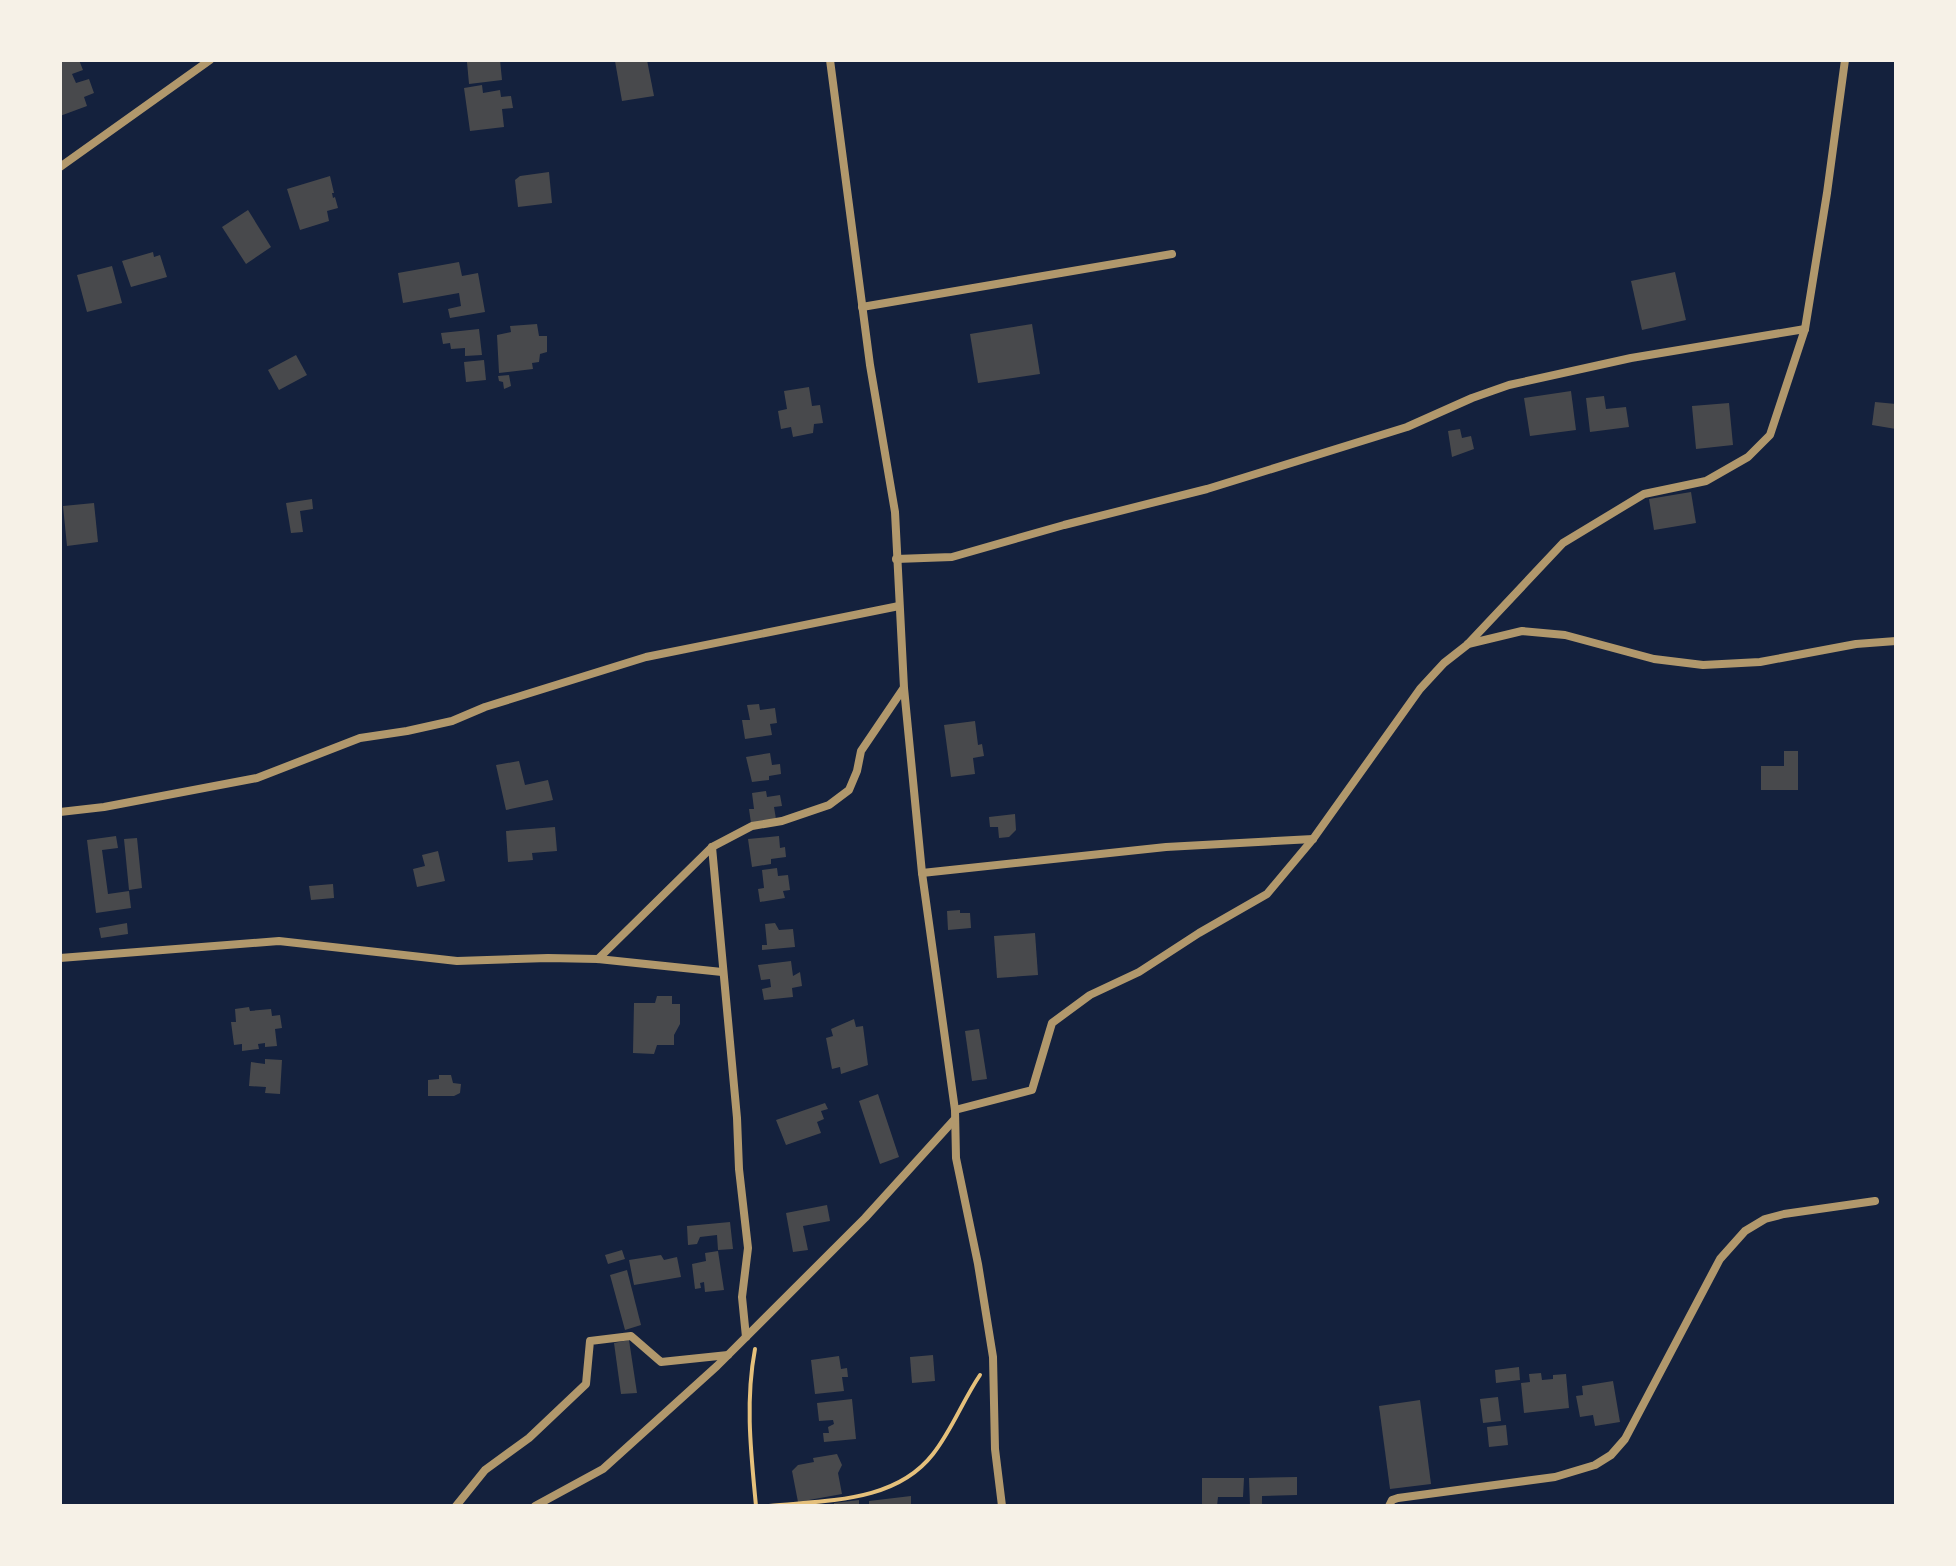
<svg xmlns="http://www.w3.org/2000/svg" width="1956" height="1566" font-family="'Titillium Web',sans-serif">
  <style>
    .building { fill: #48494c }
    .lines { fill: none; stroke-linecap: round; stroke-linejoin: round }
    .path { stroke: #e5c07b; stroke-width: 4 }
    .minor { stroke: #b1986c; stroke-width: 8 }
  </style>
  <rect width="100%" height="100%" fill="#14213d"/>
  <g class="building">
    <path d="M60,60h19l4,10 -11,4 4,9 13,-4 5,14 -10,4 3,9 -27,10z"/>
    <path d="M471,60h29l2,20 -33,4 -2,-22z"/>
    <path d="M622,60h25l7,36 -32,5 -7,-40z"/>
    <path d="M482,85l1,8 17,-3 1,7 10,-1 2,12 -11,1 2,18 -34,4 -6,-43z"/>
    <path d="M549,172l3,31 -34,4 -3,-27 5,-4z"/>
    <path d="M330,176l4,17h-2l1,5 2,-1 3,11 -11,3 2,10 -29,9 -13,-41z"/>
    <path d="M248,210l23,37 -25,17 -24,-37z"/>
    <path d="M153,252l1,5 6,-2 7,22 -36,10 -9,-26z"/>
    <path d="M459,262l3,14 16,-3 7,39 -35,6 -2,-9 13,-3 -2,-13 -56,10 -5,-30z"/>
    <path d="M112,266l10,37 -35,9 -10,-37z"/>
    <path d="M1675,272l11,48 -44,10 -11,-49z"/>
    <path d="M537,324l2,12h8v16l-7,2 -1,8 -7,1 1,6 -34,4 -2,-38 14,-3 -1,-6z"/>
    <path d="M1032,324l8,50 -62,9 -8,-49z"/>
    <path d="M479,329l3,26 -17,1v-8l-14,1 -1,-6 -7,1 -2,-11z"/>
    <path d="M296,355l11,20 -28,15 -11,-20z"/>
    <path d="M484,360l2,20 -20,2 -2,-20z"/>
    <path d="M509,375l2,11 -7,3 -1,-7 -4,-1 -1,-5z"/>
    <path d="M809,387l3,19 8,-1 3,18 -9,1 -1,9 -20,4 -2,-10 -10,2 -3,-18 9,-2 -3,-18z"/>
    <path d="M1571,391l5,39 -46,6 -6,-38z"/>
    <path d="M1604,396l2,13 20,-2 3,20 -39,5 -4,-34z"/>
    <path d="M1875,402l21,2v25l-24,-4z"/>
    <path d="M1729,403l4,42 -37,4 -4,-43z"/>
    <path d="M1460,429l2,9 9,-2 3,13 -22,8 -4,-26z"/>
    <path d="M1691,492l5,31 -42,7 -5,-31z"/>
    <path d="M312,499l1,10 -13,2 3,21 -12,1 -5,-30z"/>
    <path d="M94,503l4,39 -31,4 -4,-40z"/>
    <path d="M759,704l1,6 15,-2 2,15 -7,1 2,11 -27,4 -3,-19h8l-3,-15z"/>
    <path d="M975,721l3,24 4,-1 2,12 -11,2 2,16 -24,3 -7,-52z"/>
    <path d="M1784,751h14v39h-37v-24h23z"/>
    <path d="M770,753l2,12 8,-1 1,10 -12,2v4l-17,2 -6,-25z"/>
    <path d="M519,761l6,24 23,-5 5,20 -47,10 -10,-45z"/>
    <path d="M766,791l1,6 13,-2 2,11 -8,1 2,12 -25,4 -2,-14h5l-2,-16z"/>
    <path d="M1015,814l1,16 -7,7 -10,1 -1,-11h-8l-1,-10z"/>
    <path d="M555,827l2,24 -25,2 1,7 -25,2 -2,-31z"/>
    <path d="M116,836l2,12 -16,2 6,44 21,-3 2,17 -35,5 -9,-73z"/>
    <path d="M779,836l1,12 5,-1 1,10 -15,2v5l-19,3 -4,-28z"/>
    <path d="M137,838l5,50 -13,2 -5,-51z"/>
    <path d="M438,851l7,30 -28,6 -4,-18 12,-3 -3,-11z"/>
    <path d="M777,868l1,8 10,-1 2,15 -7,1 2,7 -25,4 -2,-13 6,-1 -2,-18z"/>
    <path d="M333,884l1,14 -23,2 -2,-14z"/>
    <path d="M960,910v3h10l1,15 -23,2 -1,-19z"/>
    <path d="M127,923l1,11 -27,4 -2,-10z"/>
    <path d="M775,923l4,7 14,-1 2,18 -33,3v-5h5l-2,-21z"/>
    <path d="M1035,933l3,42 -41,3 -3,-42z"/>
    <path d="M791,961l2,15 7,-4 2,14 -10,2 1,9 -29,3 -2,-11 9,-2 -1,-8 -9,1 -3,-15z"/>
    <path d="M657,996h15v8h8v20l-6,11v10h-17l-3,9 -21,-1 1,-50h21z"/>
    <path d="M249,1007l1,4 21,-2 1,7 8,-1 2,13 -7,1 2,17 -12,1v-4l-7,1 1,5 -17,2v-7l-8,1 -3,-23h5l-1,-13z"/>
    <path d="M854,1019l2,8 7,-1 5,39 -27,9 -1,-7 -8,2 -6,-31 7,-2 -2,-7z"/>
    <path d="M979,1029l8,50 -15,2 -7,-50z"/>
    <path d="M265,1059l17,1 -2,34 -15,-1 1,-6 -17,-1 2,-24 14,2z"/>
    <path d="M439,1075h12l2,8 8,1 -1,9 -6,3h-26v-16l11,-1z"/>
    <path d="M878,1094l21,63 -19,7 -21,-63z"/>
    <path d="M825,1103l3,6 -7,2 3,8 -7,3 4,11 -35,12 -10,-25z"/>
    <path d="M827,1205l3,16 -27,5 5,24 -15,2 -7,-39z"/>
    <path d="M730,1222l3,27 -15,1 -1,-15 -17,2 -3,7 -9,1 -1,-19z"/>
    <path d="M622,1250l3,9 -17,5 -3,-9z"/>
    <path d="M718,1251l6,39 -19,2 -1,-10 -4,1 1,5 -6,1 -3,-25 14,-3 -1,-8z"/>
    <path d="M661,1255l3,5 13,-3 4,20 -47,8 -5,-25z"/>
    <path d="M627,1270l14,55 -16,5 -15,-55z"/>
    <path d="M629,1340l8,53 -16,1 -7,-51z"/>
    <path d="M933,1355l2,26 -23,2 -2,-26z"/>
    <path d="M839,1356l2,13 6,-1 1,9h-6l2,14 -29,3 -4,-34z"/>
    <path d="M1519,1367l1,13 -24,3 -1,-13z"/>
    <path d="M1541,1373l1,7 11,-1v-4l13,-1 3,34 -45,5 -3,-30 9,-1 -1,-8z"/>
    <path d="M1613,1381l7,41 -25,4 -2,-11 -13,2 -4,-21 7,-1 -1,-9z"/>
    <path d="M1498,1397l3,24 -18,2 -3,-24z"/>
    <path d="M852,1399l4,40 -32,3 -1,-9h6l-1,-6 6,-3 -1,-4 -14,1 -2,-18z"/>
    <path d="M1420,1400l11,84 -41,5 -11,-83z"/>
    <path d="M1506,1425l2,20 -19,2 -2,-20z"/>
    <path d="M837,1454l5,11 -4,8 4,21 -44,8 -6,-31 6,-6 16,-3 -1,-4z"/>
    <path d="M1297,1477v18l-35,1v9l-12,1 -1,-28z"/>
    <path d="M1202,1478h42l-1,19h-25l-1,9h-15z"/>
    <path d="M911,1496v10h-42v-5z"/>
    <path d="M859,1500v6h-25v-3z"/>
  </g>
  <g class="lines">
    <g class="path">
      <path d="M755,1349c-10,53 -4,104 1,157"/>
      <path d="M769,1506c57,-6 126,-3 164,-52 19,-24 30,-54 47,-79"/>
    </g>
    <g class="minor">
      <path d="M830,60l40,305 25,147 9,176 18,185 33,237 1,48 22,106 15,93 2,92 7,57"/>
      <path d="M60,167l150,-107"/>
      <path d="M862,307l310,-53"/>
      <path d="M896,559l56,-2 112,-32 143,-36 200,-62 65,-29 37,-13 122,-27 174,-29"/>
      <path d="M1468,644l54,-13 43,4 89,24 49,6 57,-3 96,-18 40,-3"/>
      <path d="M60,812l44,-5 153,-29 103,-40 47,-7 45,-10 33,-14 161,-50 253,-51"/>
      <path d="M712,847l25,271 2,51 9,79 -6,49 4,40"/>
      <path d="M922,873l244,-26 147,-8"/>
      <path d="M60,958l219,-17 178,20 91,-3 50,1 124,13"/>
      <path d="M598,959l114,-112 40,-21 30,-5 47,-16 20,-15 8,-19 4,-20 42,-62"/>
      <path d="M955,1110l77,-20 20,-67 38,-28 49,-23 60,-39 68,-39 46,-55 107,-150 24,-26 23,-18 96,-102 81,-49 62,-13 42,-24 22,-22 35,-106 22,-136 18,-133"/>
      <path d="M456,1506l29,-36 44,-32 57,-54 4,-43 41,-5 30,26 67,-7"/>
      <path d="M535,1506l68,-37 114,-103 148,-148 89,-98"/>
      <path d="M1389,1506l3,-6 6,-2 157,-21 40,-12 16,-10 14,-16 95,-180 25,-28 20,-12 19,-5 91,-13"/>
    </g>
  </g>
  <rect width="1956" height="1566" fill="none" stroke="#f6f1e7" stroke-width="124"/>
</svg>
